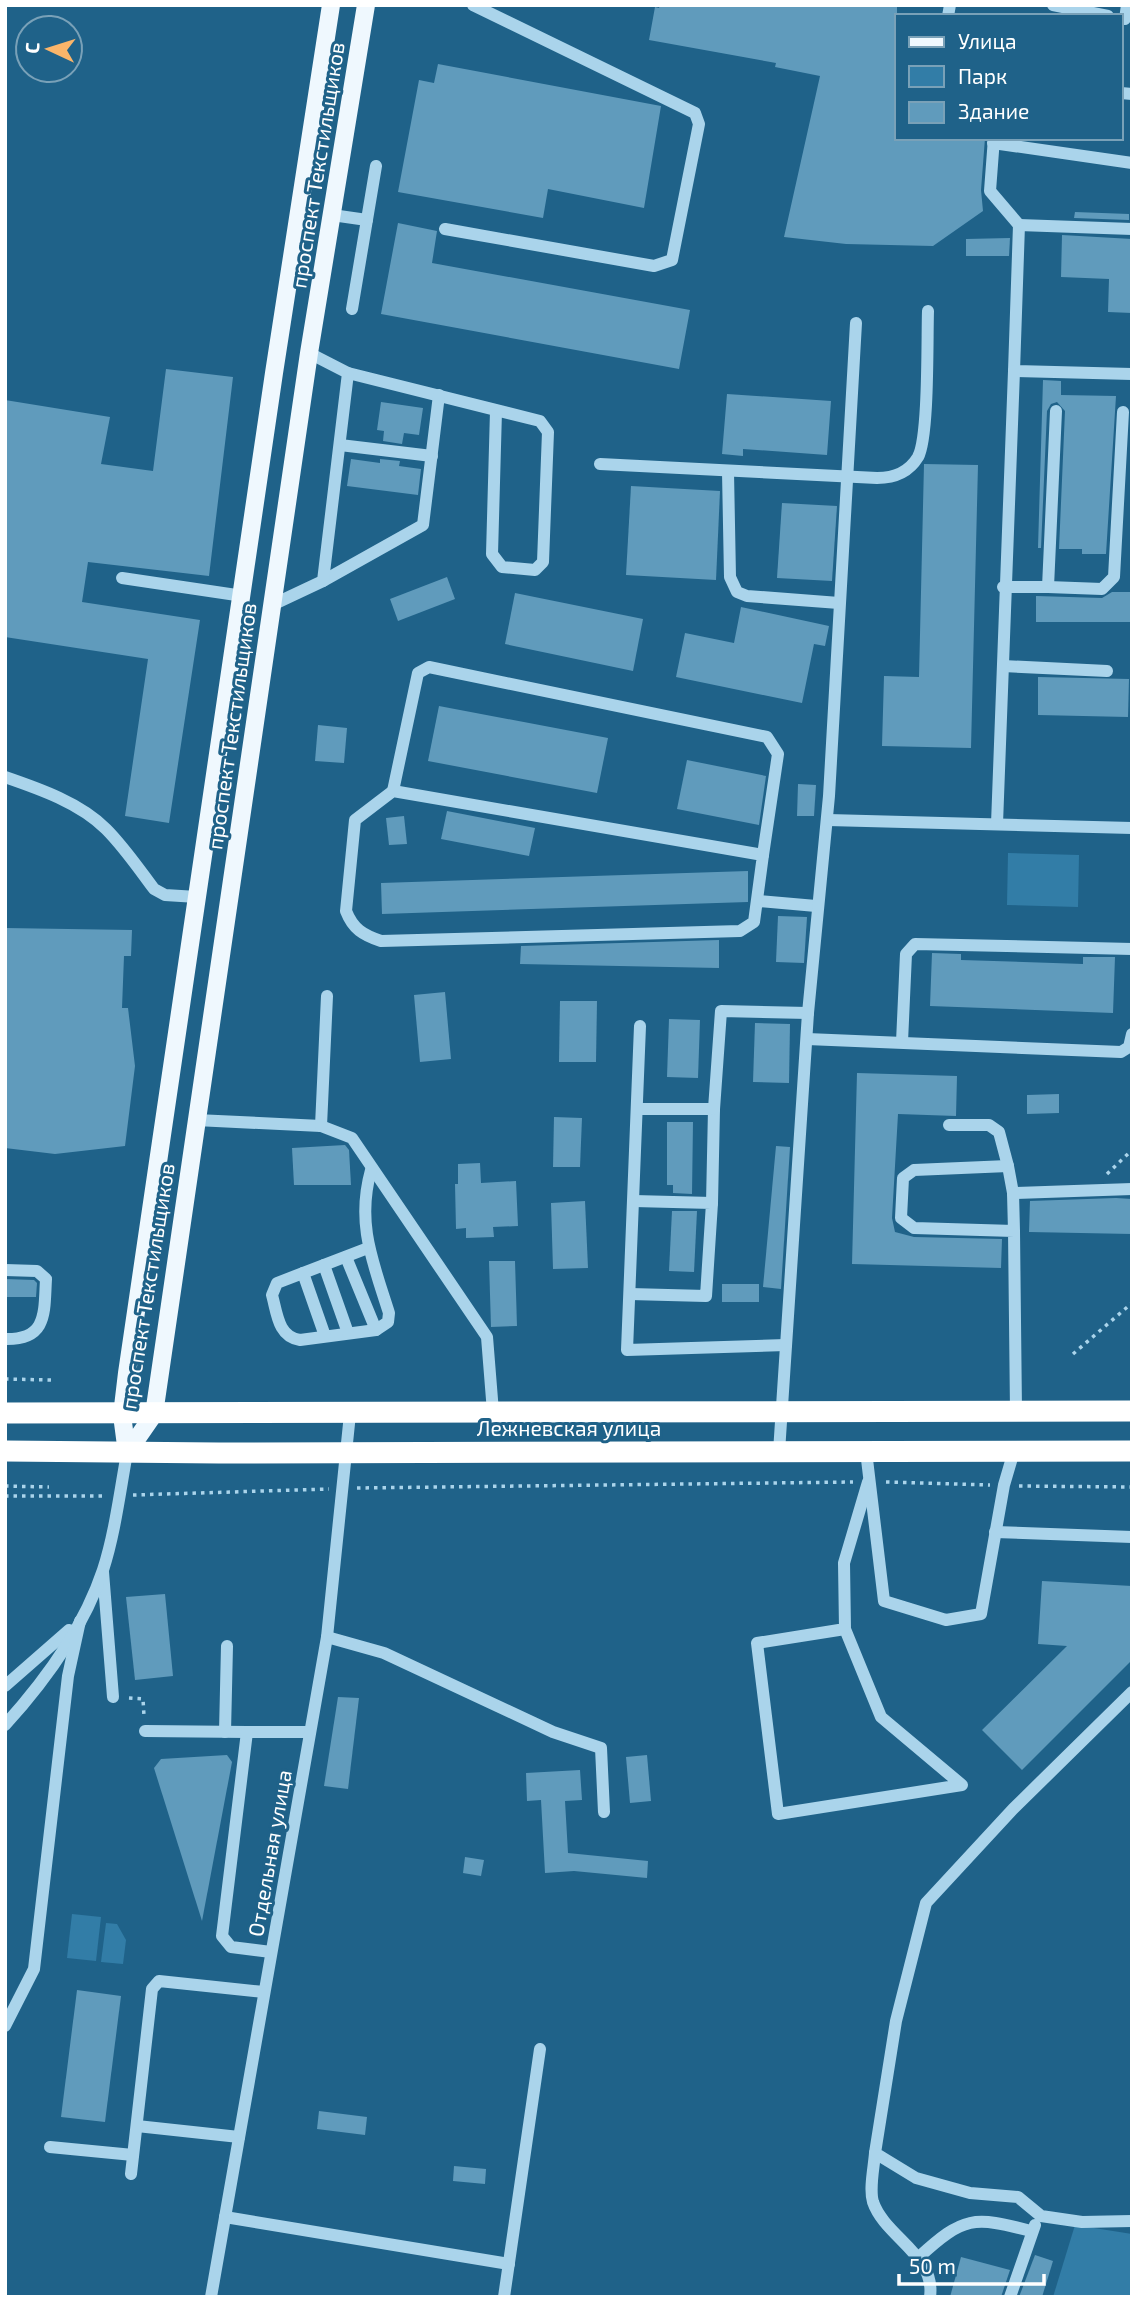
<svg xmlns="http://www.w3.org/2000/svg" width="1137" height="2302" font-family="'Exo 2',sans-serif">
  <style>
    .green { fill: #327da7 }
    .building { fill: #609bbc }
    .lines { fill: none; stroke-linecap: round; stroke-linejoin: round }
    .path { stroke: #aad4eb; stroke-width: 3.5; stroke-dasharray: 3.5 5; stroke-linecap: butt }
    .minor { stroke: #aad4eb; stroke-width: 12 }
    .major { stroke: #eff8fe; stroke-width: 18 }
    .highway { stroke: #fff; stroke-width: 21 }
    .labels { text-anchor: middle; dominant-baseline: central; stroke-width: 6; stroke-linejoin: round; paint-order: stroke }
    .street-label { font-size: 21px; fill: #fff; stroke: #1f6289 }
  </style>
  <rect width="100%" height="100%" fill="#1f6289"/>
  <g class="green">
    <path d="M1008,853l71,2 -1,52 -71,-2z"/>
    <path d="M72,1914l29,3 -5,44 -29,-3z"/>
    <path d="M106,1923l11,1 9,16 -3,24 -22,-2z"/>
    <path d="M1075,2225l57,9v63h-79z"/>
  </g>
  <g class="building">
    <path d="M660,5h237v133h88l-4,52 2,21 -50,35 -87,-2 -62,-7 36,-161 -45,-9 1,-4 -127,-23 6,-33 4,1z"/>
    <path d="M438,64l223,42 -17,102 -96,-19 -5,29 -145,-26 21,-112 15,3z"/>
    <path d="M1075,212l54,2v6l-55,-2z"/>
    <path d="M398,223l39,8 -5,32 258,47 -11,59 -298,-55z"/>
    <path d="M1062,235l70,4v74l-24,-1 1,-33 -48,-2z"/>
    <path d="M1010,238l-1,18h-43v-17z"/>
    <path d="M166,369l67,8 -24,199 -121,-14 -6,40 118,18 -31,203 -44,-7 23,-157 -143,-22v-237l105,17 -9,47 52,7z"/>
    <path d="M1043,380l18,1v14l55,1 -10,158h-24v-5h-23l6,-138 -8,-9 -6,2 -4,7 -6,137h-3z"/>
    <path d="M727,394l104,7 -4,54 -84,-6v7l-21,-2z"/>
    <path d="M381,402l42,6 -4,27 -15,-2 -2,11 -19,-3 1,-10 -7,-1z"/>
    <path d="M351,459l29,4v-4l20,2 -1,5 22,3 -3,26 -71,-9z"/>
    <path d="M924,464l54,1 -7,283 -89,-2 2,-70 35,1z"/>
    <path d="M631,486l89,5 -4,89 -90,-5z"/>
    <path d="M782,503l55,3 -5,75 -55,-3z"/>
    <path d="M447,577l8,22 -57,22 -8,-22z"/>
    <path d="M1112,592h20v30h-96v-26l66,2z"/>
    <path d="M515,593l128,26 -10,52 -128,-27z"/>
    <path d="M741,607l88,19 -4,20 -11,-2 -12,59 -126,-26 9,-44 49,10z"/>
    <path d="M1038,677l91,2 -1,38 -90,-2z"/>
    <path d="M439,706l169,32 -11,55 -169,-32z"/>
    <path d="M318,725l29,3 -3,35 -29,-2z"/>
    <path d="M687,760l79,16 -7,49 -82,-16z"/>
    <path d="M798,784l18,1 -2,31h-17z"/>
    <path d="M447,811l88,17 -6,28 -88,-17z"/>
    <path d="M404,816l3,28 -18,1 -3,-27z"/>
    <path d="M748,871v31l-366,12 -1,-31z"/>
    <path d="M778,916l29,1 -3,46 -28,-1z"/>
    <path d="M5,928l127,2 -1,26h-7l-2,52h6l7,58 -10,80 -70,8 -50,-6z"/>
    <path d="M719,940v28l-199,-4 1,-18z"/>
    <path d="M932,953l29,1v6l122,4v-7h32l-2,56 -183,-7z"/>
    <path d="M445,992l6,67 -31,3 -6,-67z"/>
    <path d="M560,1001h37l-1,61h-37z"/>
    <path d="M669,1019l31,1 -2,58 -31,-1z"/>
    <path d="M755,1023l35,1 -1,59 -36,-1z"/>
    <path d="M857,1073l100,3 -1,40 -58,-2 -6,104 3,14 19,5 88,2 -1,29 -149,-4z"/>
    <path d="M1059,1094v19l-32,1v-19z"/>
    <path d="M554,1117l28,1 -2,49h-27z"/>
    <path d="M667,1122h26l-1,72 -19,-1v-8h-6z"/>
    <path d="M345,1145l4,5 2,35h-57l-2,-37z"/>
    <path d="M776,1146l14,1 -9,142 -18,-2z"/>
    <path d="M480,1163l1,20 35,-2 2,45 -25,1 1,10 -28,1v-10l-10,1 -1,-45h3v-20z"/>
    <path d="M1116,1198l16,1v35l-103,-2 1,-31z"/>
    <path d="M585,1201l3,67 -35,1 -2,-66z"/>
    <path d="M672,1211h25l-3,61 -25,-1z"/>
    <path d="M489,1261h26l2,65 -26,1z"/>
    <path d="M5,1279l29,1 3,3 -1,14h-31z"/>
    <rect x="722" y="1284" width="37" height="18"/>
    <path d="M1042,1581l90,5v74l-110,110 -40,-40 85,-84 -29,-2z"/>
    <path d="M165,1594l8,82 -38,4 -9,-83z"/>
    <path d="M338,1697l21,1 -11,91 -24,-3z"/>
    <path d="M227,1755l5,7 -30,159 -48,-153 7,-9z"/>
    <path d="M647,1755l4,46 -21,2 -4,-46z"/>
    <path d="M580,1770l2,30 -17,1 3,52 80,8 -1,17 -73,-7 -29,2 -4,-73 -14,1 -1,-28z"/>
    <path d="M465,1857l19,3 -3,16 -18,-3z"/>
    <path d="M77,1990l44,6 -16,126 -44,-5z"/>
    <path d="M319,2111l48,6 -2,18 -48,-6z"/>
    <path d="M454,2166l32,3 -1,15 -32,-3z"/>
    <path d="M1035,2255l18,6 -11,36h-23z"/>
    <path d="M961,2257l49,13 -9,27h-51z"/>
  </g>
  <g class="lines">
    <g class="path">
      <path d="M1107,1174l25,-24"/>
      <path d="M1073,1354l59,-51"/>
      <path d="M5,1379l46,1"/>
      <path d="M886,1482l104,3"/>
      <path d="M5,1486l44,1"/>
      <path d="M1019,1486l113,1"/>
      <path d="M357,1488l496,-6"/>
      <path d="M133,1495l196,-6"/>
      <path d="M5,1496h100"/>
      <path d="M129,1698l14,1 1,17"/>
    </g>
    <g class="minor">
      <path d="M1053,5l55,11"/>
      <path d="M948,16l2,-11"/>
      <path d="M1125,19l2,-14"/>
      <path d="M1121,93l11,1"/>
      <path d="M994,138l-4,53 29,34"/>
      <path d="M993,143l139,20"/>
      <path d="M332,215l35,5"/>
      <path d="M445,229l209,37 18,-6 27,-136 -4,-11 -222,-108"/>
      <path d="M1132,229l-113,-4 -5,146 118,3"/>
      <path d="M352,309l24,-143"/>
      <path d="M348,373l192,48 8,11 -5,130 -8,8 -33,-3 -10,-13 4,-143"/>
      <path d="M340,445l92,11"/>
      <path d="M600,464l277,14c17,0 32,-6 41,-21 11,-20 9,-118 10,-146"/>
      <path d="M728,472l2,105 7,15 10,4 92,7"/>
      <path d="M122,578l121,18"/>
      <path d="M323,581l100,-56 16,-130"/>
      <path d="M1003,587h45l8,-176"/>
      <path d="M1048,587l54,2 12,-12 9,-165"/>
      <path d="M272,605l51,-24 25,-208 -39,-20"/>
      <path d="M1003,666l104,5"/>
      <path d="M5,777c35,12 75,26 101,52 18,18 33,40 48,60l11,6 32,2"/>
      <path d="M393,791l370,64 -9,67 -14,9 -359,10c-18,-6 -28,-12 -35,-30l9,-91z"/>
      <path d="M393,791l25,-118 11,-6 338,70 11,17 -15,101"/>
      <path d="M828,820l304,8"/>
      <path d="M997,824l17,-453"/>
      <path d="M758,901l58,5"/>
      <path d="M640,1026l-13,324 159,-5"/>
      <path d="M807,1039l314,13 8,-5 3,-13"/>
      <path d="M902,1042l4,-88 9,-10 217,5"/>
      <path d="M637,1109h77l-2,94"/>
      <path d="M714,1109l7,-98 87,2"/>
      <path d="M196,1120l125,6 31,12 135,199 6,75"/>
      <path d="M949,1125h40l10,7 9,34"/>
      <path d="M321,1126l6,-130"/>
      <path d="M1013,1193l119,-4"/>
      <path d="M1014,1231l-1,-38 -5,-27 -94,4 -11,8 -2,40 13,10 100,3 2,180"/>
      <path d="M368,1248l-91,35 -5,12c5,18 6,42 28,45l76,-10 12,-8 1,-9c-16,-51 -33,-89 -18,-143"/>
      <path d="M346,1257l30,73"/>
      <path d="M324,1265l24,68"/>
      <path d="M5,1270l32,1 9,8c-2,33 2,61 -41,60"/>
      <path d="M303,1273l22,63"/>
      <path d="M630,1294l76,2 6,-93 -78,-2"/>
      <path d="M866,1451l18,150 62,19 35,-6 23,-129 10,-34"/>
      <path d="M779,1452l29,-439 21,-217 27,-473"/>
      <path d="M995,1532l137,5"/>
      <path d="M103,1572l10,125"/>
      <path d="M845,1629l36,88 81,68 -184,29 -21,-171 88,-14 -1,-66 24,-81"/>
      <path d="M327,1637l57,16 169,79 48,16 3,64"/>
      <path d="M5,1686l64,-56"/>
      <path d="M1132,1692l-119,117 -87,94 -30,118 -21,132 41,25 54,15 48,4 23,19 41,6 50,-1"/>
      <path d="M5,1725c40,-44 79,-98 98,-155 12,-37 17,-79 24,-117"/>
      <path d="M145,1731l102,1"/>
      <path d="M225,1732l2,-86"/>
      <path d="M271,1952l-40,-5 -9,-11 25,-204h63"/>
      <path d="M5,2026l29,-57 34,-293 12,-55"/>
      <path d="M137,2126l102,11"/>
      <path d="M50,2147l83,8"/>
      <path d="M875,2153c-1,14 -6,36 -2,49 12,35 63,53 57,95"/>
      <path d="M131,2174l21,-185 7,-8 105,11"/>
      <path d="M225,2217l284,47"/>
      <path d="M919,2257c45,-41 54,-41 112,-26"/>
      <path d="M211,2297l116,-660 23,-223"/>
      <path d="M504,2297l36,-248"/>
      <path d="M1010,2297l25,-72"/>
    </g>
    <g class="major">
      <path d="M127,1453l27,-39 155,-1061 57,-348"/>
      <path d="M127,1453l-5,-38 5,-42 147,-1000 57,-368"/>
    </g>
    <g class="highway">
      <path d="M5,1413l1127,-2"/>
      <path d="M5,1451l214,2 913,-2"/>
    </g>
  </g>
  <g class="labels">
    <g class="street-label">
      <text transform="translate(317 165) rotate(-81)">проспект Текстильщиков</text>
      <text transform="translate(231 726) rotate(-82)">проспект Текстильщиков</text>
      <text transform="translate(147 1286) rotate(-81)">проспект Текстильщиков</text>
      <text x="569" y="1427">Лежневская улица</text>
      <text transform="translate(269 1853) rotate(-80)">Отдельная улица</text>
    </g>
  </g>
  <rect width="1137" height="2302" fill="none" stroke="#ffffff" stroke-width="14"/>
  <rect x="895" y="14" width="228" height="126" fill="#1f6289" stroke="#79a1b8" stroke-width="2"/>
  <rect x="909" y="37" width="35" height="10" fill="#eff8fe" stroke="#79a1b8" stroke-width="2"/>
  <text x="958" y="49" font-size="21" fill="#ffffff">Улица</text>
  <rect x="909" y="66" width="35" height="21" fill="#327da7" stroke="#79a1b8" stroke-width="2"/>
  <text x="958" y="84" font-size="21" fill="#ffffff">Парк</text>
  <rect x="909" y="102" width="35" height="21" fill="#609bbc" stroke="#79a1b8" stroke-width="2"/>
  <text x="958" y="119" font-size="21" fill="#ffffff">Здание</text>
  <g transform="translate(49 49) rotate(274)"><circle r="33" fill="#1f6289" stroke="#79a1b8" stroke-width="2"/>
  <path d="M0-5L12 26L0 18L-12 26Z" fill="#fab56a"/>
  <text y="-10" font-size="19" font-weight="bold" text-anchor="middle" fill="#ffffff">С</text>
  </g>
  <path d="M899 2274v10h145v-10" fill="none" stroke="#ffffff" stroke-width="3.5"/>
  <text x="909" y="2274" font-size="21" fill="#ffffff" stroke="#1f6289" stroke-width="5" paint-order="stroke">50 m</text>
</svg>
